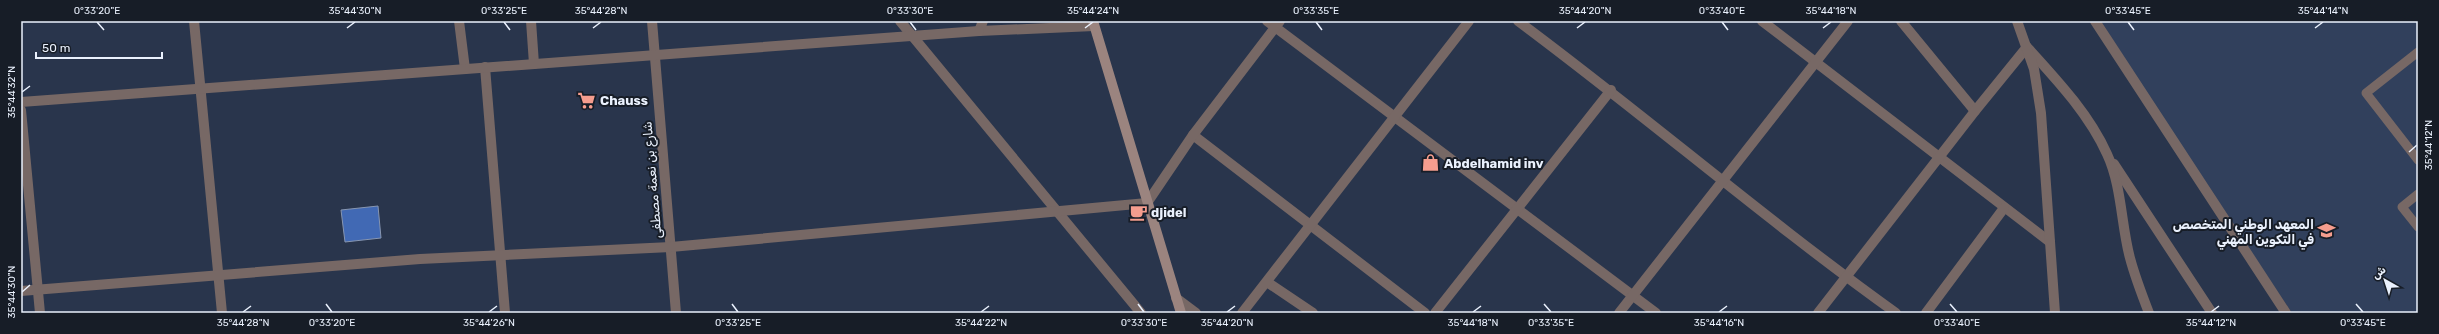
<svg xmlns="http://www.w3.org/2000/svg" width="2439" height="334" font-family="Rubik,Cairo,sans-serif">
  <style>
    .built { fill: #31405c }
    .building { fill: #4169b4; stroke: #8796b1 }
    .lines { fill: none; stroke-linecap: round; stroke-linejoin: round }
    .service { stroke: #776865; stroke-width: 9 }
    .minor { stroke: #776865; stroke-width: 10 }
    .tertiary { stroke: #776865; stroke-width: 10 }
    .secondary { stroke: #9b847f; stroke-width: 10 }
    .ticks { fill: none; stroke: #eaf1fd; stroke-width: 1.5 }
    .labels { text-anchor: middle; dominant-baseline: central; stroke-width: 4; stroke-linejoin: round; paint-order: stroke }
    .poi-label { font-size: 13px; font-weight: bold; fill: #eaf1fd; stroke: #171d27; text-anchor: start }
    .street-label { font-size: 13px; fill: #eaf1fd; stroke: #171d27 }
    .neatline { fill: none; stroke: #eaf1fd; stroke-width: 1.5 }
    .ticks-label { font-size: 10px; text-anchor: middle; fill: #eaf1fd }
  </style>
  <rect width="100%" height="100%" fill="#29354c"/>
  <path class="built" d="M2101,21h317v292h-126l-110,-164z"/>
  <path class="building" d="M378,206l3,32 -36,4 -4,-32z"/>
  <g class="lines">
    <g class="service">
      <path d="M2418,52l-52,41 52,67"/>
      <path d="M2418,194l-16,13 16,20"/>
    </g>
    <g class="minor">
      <path d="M194,21l28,292"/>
      <path d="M459,21l6,48"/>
      <path d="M531,21l3,43"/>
      <path d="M652,21l24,292"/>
      <path d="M900,21l241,292"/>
      <path d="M983,21l-4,10 115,-5"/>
      <path d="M1267,21l389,292"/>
      <path d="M1518,21c128,95 248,199 378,292"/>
      <path d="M1762,21l288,221"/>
      <path d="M1901,21l74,90"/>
      <path d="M2095,21l191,292"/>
      <path d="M485,67l20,246"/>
      <path d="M21,102l958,-71"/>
      <path d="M21,110l19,203"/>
      <path d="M1193,135l232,178"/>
      <path d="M2114,164l98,149"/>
      <path d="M1267,282l46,31"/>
      <path d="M21,291l399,-32 251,-12 476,-44 46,-68 87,-114"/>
      <path d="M1176,298l20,15"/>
      <path d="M1242,313l227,-292"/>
      <path d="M1435,313l176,-223"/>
      <path d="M1619,313l229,-292"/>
      <path d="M1818,313l157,-202 52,-64c30,33 62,67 80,107 15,32 14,71 23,104 5,19 12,37 19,55"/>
      <path d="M1926,313l78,-105"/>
    </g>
    <path class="tertiary" d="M2017,21l17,48 7,44 14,200"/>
    <path class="secondary" d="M1093,21l88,292"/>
  </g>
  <path class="ticks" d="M97,22l7,8M504,22l6,8M910,22l6,8M1316,22l6,8M1722,22l6,8M2128,22l6,8M347,28l8,-6M593,28l8,-6M1085,28l8,-6M1577,28l8,-6M1823,28l8,-6M2315,28l8,-6M22,92l8,-6M2409,152l8,-7M22,292l8,-7M326,304l6,8M732,304l6,8M1138,304l6,8M1544,304l7,8M1950,304l7,8M2356,304l7,8M243,312l8,-6M489,312l8,-6M981,312l8,-6M1227,312l8,-6M1473,312l8,-6M1719,312l8,-6M2211,312l8,-6"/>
  <defs>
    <symbol id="supermarket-bare" viewBox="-9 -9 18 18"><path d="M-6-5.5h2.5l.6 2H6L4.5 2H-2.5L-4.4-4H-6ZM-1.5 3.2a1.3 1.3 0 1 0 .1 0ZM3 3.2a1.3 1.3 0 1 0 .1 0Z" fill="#f59d8e" stroke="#171d27" stroke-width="2.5" paint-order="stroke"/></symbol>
    <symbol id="shop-bare" viewBox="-9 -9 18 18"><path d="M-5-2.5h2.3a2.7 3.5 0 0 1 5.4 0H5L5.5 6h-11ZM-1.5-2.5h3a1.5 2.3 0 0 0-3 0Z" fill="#f59d8e" stroke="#171d27" stroke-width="2.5" paint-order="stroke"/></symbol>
    <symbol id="cafe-bare" viewBox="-9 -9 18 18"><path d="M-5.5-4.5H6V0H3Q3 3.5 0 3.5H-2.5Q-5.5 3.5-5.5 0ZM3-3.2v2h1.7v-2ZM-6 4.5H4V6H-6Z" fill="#f59d8e" stroke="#171d27" stroke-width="2.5" paint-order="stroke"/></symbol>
    <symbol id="school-bare" viewBox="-9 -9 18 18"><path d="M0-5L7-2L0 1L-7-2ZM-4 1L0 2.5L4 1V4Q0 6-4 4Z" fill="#f59d8e" stroke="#171d27" stroke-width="2.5" paint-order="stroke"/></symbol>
  </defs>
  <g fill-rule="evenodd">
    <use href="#supermarket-bare" x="574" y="88" width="25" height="25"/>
    <use href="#shop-bare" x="1418" y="150" width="25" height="25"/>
    <use href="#cafe-bare" x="1126" y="200" width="25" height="25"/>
    <use href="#school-bare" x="2314" y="218" width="25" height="25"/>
  </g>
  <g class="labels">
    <g class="poi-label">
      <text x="600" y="100">Chauss</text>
      <text x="1444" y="163">Abdelhamid inv</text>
      <text x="1151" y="212">djidel</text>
      <text x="2314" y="224" text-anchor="end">المعهد الوطني المتخصص<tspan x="2314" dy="15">في التكوين المهني</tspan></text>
    </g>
    <g class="street-label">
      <text transform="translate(652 180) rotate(-95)">شارع بن نعمة مصطفى</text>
    </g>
  </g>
  <rect width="2439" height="334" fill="none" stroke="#171d27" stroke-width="44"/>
  <g transform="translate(2385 280) rotate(321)" stroke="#171d27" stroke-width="3" paint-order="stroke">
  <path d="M0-3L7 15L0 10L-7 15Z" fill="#eaf1fd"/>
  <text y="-6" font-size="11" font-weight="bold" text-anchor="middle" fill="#eaf1fd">ش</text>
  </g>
  <path d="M36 52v6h126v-6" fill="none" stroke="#eaf1fd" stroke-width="2"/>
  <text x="42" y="52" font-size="12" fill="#eaf1fd" stroke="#171d27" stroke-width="3" paint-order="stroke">50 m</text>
  <rect x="22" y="22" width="2395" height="290" class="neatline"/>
  <g class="ticks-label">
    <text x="97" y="14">0°33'20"E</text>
    <text x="355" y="14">35°44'30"N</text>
    <text x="504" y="14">0°33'25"E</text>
    <text x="601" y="14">35°44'28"N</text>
    <text x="910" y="14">0°33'30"E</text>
    <text x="1093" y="14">35°44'24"N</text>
    <text x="1316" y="14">0°33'35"E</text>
    <text x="1585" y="14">35°44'20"N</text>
    <text x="1722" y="14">0°33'40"E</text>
    <text x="1831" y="14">35°44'18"N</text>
    <text x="2128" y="14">0°33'45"E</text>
    <text x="2323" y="14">35°44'14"N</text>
    <text transform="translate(11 92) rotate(-90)" y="4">35°44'32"N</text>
    <text transform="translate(2428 145) rotate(-90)" y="4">35°44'12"N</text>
    <text transform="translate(11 292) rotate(-90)" y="4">35°44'30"N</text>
    <text x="243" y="326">35°44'28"N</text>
    <text x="332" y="326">0°33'20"E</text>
    <text x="489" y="326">35°44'26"N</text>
    <text x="738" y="326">0°33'25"E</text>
    <text x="981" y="326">35°44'22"N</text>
    <text x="1144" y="326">0°33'30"E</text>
    <text x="1227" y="326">35°44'20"N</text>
    <text x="1473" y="326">35°44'18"N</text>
    <text x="1551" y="326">0°33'35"E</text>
    <text x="1719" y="326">35°44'16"N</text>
    <text x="1957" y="326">0°33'40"E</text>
    <text x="2211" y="326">35°44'12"N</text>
    <text x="2363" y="326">0°33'45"E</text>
  </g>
</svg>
